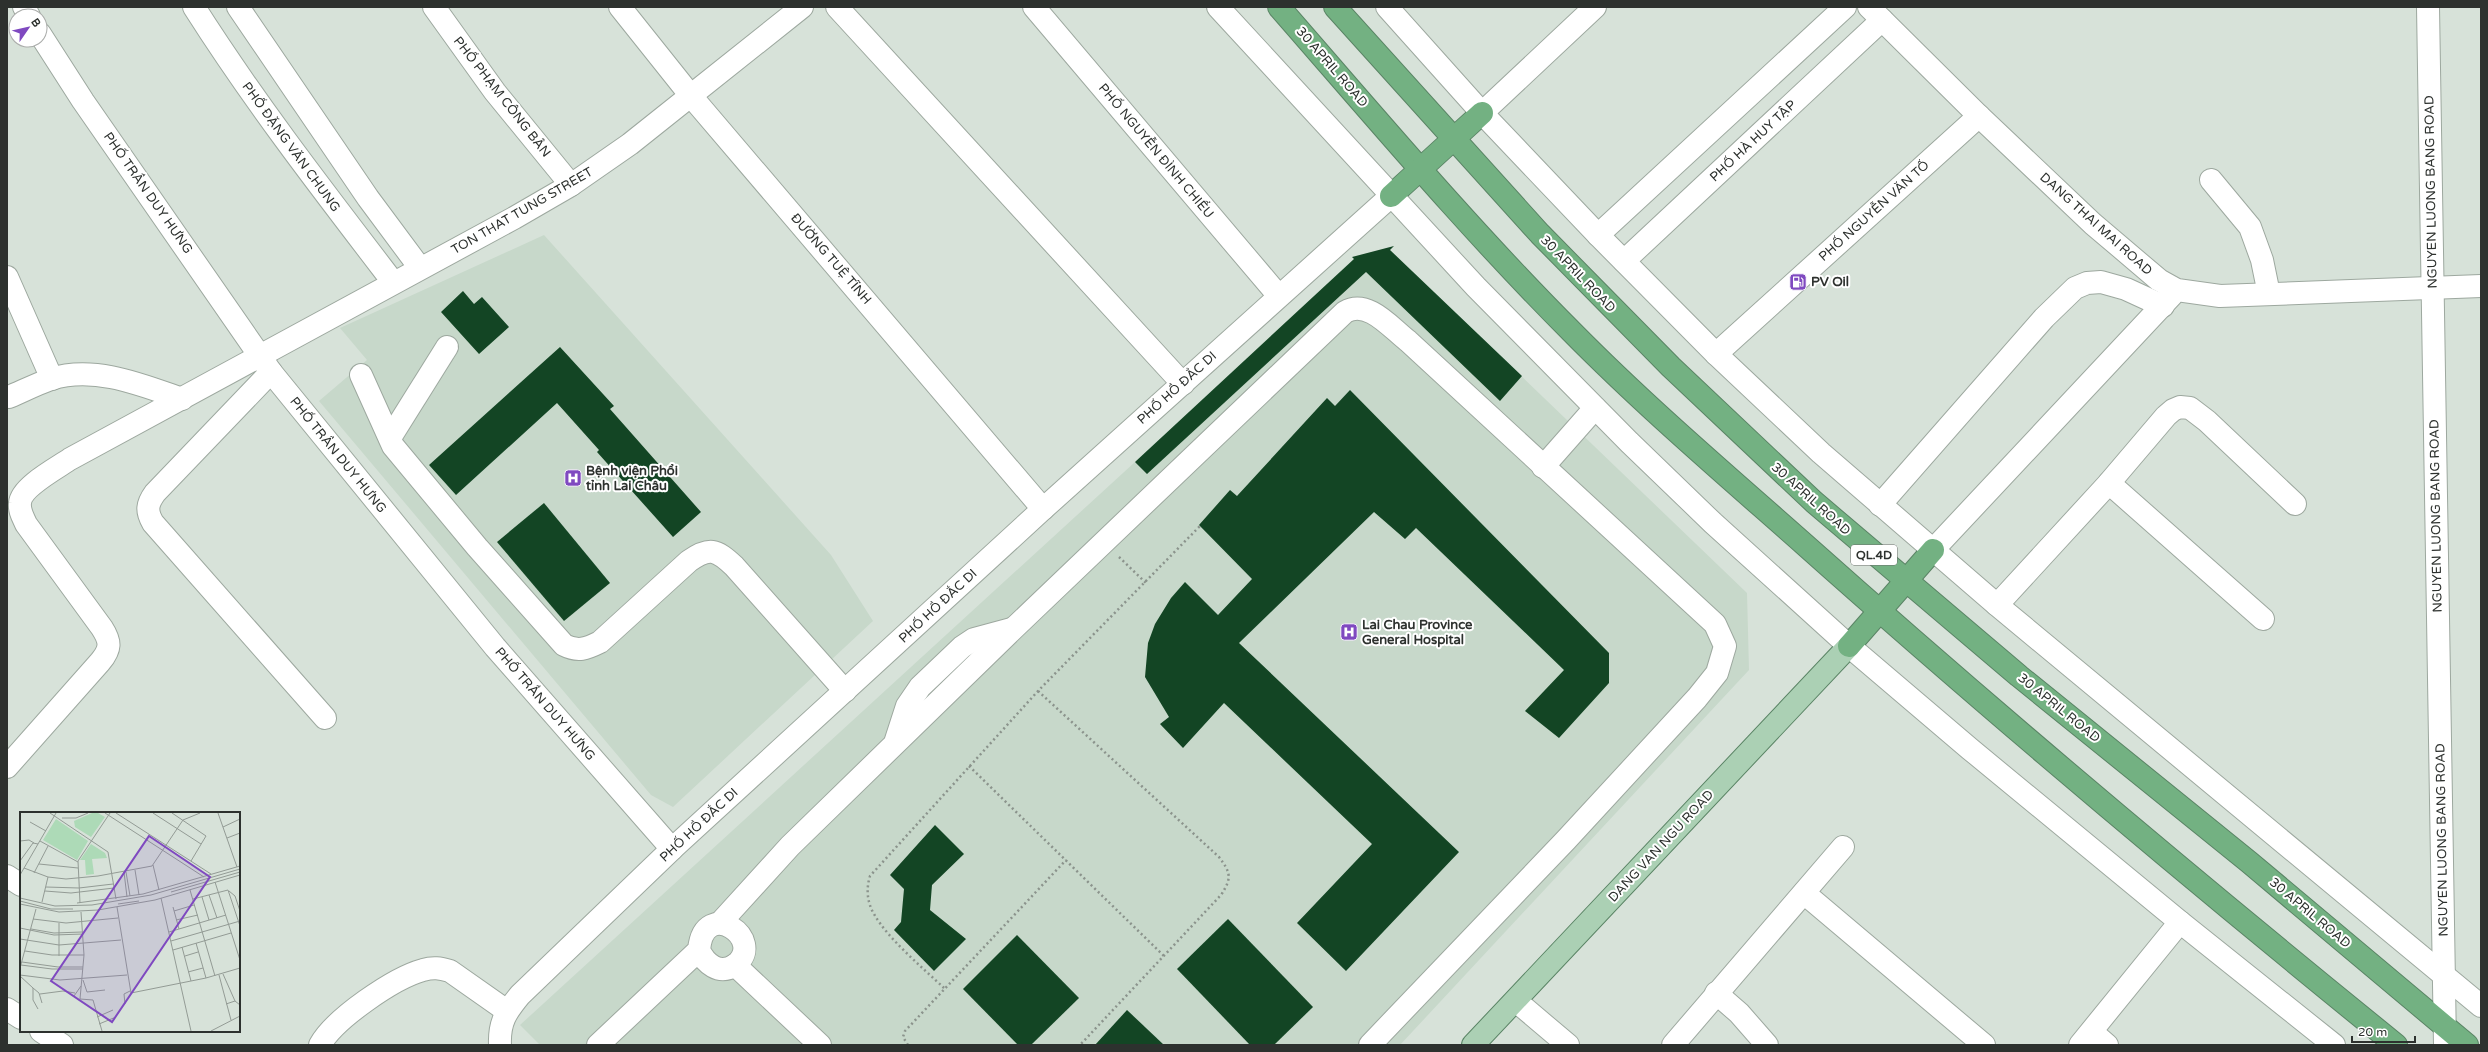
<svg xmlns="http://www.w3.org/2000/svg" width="2488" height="1052" font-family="'Varela Round',sans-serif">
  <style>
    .built { fill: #c7d8ca }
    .building { fill: #134524 }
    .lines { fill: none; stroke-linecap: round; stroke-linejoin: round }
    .minor-casing { stroke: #9da89f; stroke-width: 24 }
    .major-casing { stroke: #5a8465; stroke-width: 24 }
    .highway-casing { stroke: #5a8465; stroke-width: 24 }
    .path { stroke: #8b938c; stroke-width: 2.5; stroke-dasharray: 2 3; stroke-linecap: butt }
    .minor { stroke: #fff; stroke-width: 22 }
    .major { stroke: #abd0b4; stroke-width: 22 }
    .highway { stroke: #73b182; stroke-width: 22 }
    .labels { text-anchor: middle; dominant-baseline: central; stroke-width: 4; stroke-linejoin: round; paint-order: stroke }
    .shield { fill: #fff; stroke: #6c6f6d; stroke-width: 1 }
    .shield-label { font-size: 12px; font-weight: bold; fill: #2d312e }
    .street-label { font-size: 13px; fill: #2d312e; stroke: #fff }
    .poi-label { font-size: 13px; font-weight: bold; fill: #2d312e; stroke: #fff; text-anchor: start }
    .inset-road { fill: none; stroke: #939b95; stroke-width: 1 }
    .view { fill: #7f49c0; fill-opacity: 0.15; stroke: #7f49c0; stroke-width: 2 }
    .inset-edge { fill: none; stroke: #2d312e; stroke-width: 2 }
  </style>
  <rect width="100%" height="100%" fill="#d7e2d9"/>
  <g class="built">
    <path d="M544,235l287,320 42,66 -200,186 -22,-12 -332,-394 48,-41 -27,-32z"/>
    <path d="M1388,248l359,345 2,77 -349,375h-860l-20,-20 615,-563 222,-206z"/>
  </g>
  <g class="building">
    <path d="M1394,246l-4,4 132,126 -22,25 -134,-129 -219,202 -12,-12 219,-203 -2,-2z"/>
    <path d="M463,291l11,13 8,-7 27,30 -30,27 -38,-42z"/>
    <path d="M560,347l54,59 -4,3 91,103 -28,25 -76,-85 2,-2 -42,-47 -101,92 -27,-30z"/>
    <path d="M1350,390l259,263v30l-50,55 -34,-27 39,-41 -148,-142 -11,11 -31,-27 -135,131 220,209 -113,119 -49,-48 75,-79 -148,-141 -41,45 -23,-24 9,-7 -24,-40 3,-34 7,-19 16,-26 14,-16 33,33 34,-36 -53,-54 31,-35 7,6 90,-98 8,8z"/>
    <path d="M544,503l66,80 -46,38 -67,-79z"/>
    <path d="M935,825l29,29 -32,31 -2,25 36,29 -32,32 -40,-41 7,-8 3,-33 -14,-14z"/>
    <path d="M1228,919l85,88 -39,38h-24l-73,-76z"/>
    <path d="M1017,935l62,63 -48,47h-13l-55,-56z"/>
    <path d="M1127,1010l37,35h-69z"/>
  </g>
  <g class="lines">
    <defs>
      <g id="minor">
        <path d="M24,7l5,9"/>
        <path d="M194,7c61,96 130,185 199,275"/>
        <path d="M238,7l130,191 52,70"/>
        <path d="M434,7l61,85 76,93"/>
        <path d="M620,7l71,89 352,413"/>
        <path d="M837,7l346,377"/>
        <path d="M1034,7l244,288"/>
        <path d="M1218,7l258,280 153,155 84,81 136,123 121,103 210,173 154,123"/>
        <path d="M1387,7l95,106 116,122 118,119 105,99 176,152 484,401"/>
        <path d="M1869,7l110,109 114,108 66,56 18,10 43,6 261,-10"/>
        <path d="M2428,7l17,1038"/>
        <path d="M40,34l43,67 188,271 224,275 177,202"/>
        <path d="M1482,113l113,-106"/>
        <path d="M2211,180l39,47 12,33 7,34"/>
        <path d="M1598,235l247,-228"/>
        <path d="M1624,261l258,-241"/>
        <path d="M7,277l45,102"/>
        <path d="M1716,354l263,-238"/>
        <path d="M271,372l-116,121c-8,11 -9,18 -2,30l172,195"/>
        <path d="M361,375l32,71 84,101 87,98c14,7 22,4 36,-3l89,-81c20,-14 27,-12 45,5l111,125"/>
        <path d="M9,397c14,-6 28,-13 42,-18 43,-14 91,6 131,20"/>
        <path d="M390,438l57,-91"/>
        <path d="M1543,467l52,-59"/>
        <path d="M2109,483l154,136"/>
        <path d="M1880,505l164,-187 31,-30 12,-5 14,-1 25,7 37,17"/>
        <path d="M1933,550l239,-255"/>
        <path d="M1997,605l112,-122 57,-67 7,-6 7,-3 10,1 17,13 88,83"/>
        <path d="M896,740l11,-34 13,-19 42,-40 12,-8 37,-10"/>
        <path d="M7,767l93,-105c11,-13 11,-20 2,-34l-76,-104c-3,-7 -7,-13 -6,-21 1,-16 37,-35 50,-44l444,-241 57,-33 59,-41 172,-137"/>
        <path d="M7,876l14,9"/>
        <path d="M1804,893l180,152"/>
        <path d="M720,923l70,-77 223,-217 332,-317c23,-13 45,15 63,29l307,283 10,22 -8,27 -20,25 -131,142 -196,205"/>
        <path d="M735,965l85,80"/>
        <path d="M1716,993l23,20 28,32"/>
        <path d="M1516,1001l52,44"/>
        <path d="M7,1009l14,9"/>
        <path d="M41,1031l21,14"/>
        <path d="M2092,1032l15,13"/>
        <path d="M320,1045c14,-26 74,-67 103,-75 10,-3 17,-2 27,1l57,40"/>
        <path d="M500,1045c-1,-23 6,-33 20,-50l152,-146 371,-340 348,-313"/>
        <path d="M598,1045l101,-95c5,-55 69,-10 36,15 -16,11 -30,-2 -36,-15"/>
        <path d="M1673,1045l170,-198"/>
        <path d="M2080,1045l100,-123"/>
      </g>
      <path id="major" d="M1473,1045l376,-399"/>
      <g id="highway">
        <path d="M1279,7c96,110 190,222 293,325 74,75 154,143 232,212 193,172 391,338 592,501"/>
        <path d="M1335,7l205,227 131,133 143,135 205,174 230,186 218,183"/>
        <path d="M1391,196l91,-83"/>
        <path d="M1849,646l84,-96"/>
      </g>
    </defs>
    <use href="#minor" class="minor-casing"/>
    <use href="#major" class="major-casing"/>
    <use href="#highway" class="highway-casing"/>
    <g class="path">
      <path d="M1119,557l27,26"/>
      <path d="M1038,691l181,166c12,16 13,21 2,38l-141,150"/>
      <path d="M969,766l195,190"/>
      <path d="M944,988c-21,-20 -56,-49 -70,-74 -7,-12 -8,-25 -4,-38l168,-185 162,-165"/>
      <path d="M908,1045l-5,-8 2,-6 161,-171"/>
    </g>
    <use href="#minor" class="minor"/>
    <use href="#major" class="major"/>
    <use href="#highway" class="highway"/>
  </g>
  <defs>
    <symbol id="fuel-square" viewBox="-11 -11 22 22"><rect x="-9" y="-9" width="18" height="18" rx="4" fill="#7f49c0" stroke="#fff"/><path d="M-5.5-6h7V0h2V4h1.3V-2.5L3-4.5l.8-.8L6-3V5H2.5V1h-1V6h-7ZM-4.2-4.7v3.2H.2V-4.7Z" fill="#fff"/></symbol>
    <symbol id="hospital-square" viewBox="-11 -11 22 22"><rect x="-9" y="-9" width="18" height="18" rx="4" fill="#7f49c0" stroke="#fff"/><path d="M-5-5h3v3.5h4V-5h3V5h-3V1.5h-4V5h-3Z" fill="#fff"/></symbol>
  </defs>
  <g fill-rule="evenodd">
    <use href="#fuel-square" x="1788" y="272" width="20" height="20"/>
    <use href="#hospital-square" x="563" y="468" width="20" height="20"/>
    <use href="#hospital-square" x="1339" y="622" width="20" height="20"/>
  </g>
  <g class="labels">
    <rect class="shield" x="1851" y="545" width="46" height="20" rx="3"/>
    <g class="shield-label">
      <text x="1874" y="555">QL.4D</text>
    </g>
    <g class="street-label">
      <text transform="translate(1332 67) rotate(49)">30 APRIL ROAD</text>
      <text transform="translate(502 97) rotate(52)">PHỐ PHẠM CÔNG BÂN</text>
      <text transform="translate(1753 141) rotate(-43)">PHỐ HÀ HUY TẬP</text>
      <text transform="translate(291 147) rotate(54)">PHỐ ĐẶNG VĂN CHUNG</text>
      <text transform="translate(1156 151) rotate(50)">PHỐ NGUYỄN ĐÌNH CHIỂU</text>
      <text transform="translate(2431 192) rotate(-91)">NGUYEN LUONG BANG ROAD</text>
      <text transform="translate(148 193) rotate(55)">PHỐ TRẦN DUY HƯNG</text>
      <text transform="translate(522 211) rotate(-30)">TON THAT TUNG STREET</text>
      <text transform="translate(1874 211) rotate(-42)">PHỐ NGUYỄN VĂN TỐ</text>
      <text transform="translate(2096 224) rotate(42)">DANG THAI MAI ROAD</text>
      <text transform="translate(831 259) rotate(49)">ĐƯỜNG TUỆ TĨNH</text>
      <text transform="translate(1578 274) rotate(46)">30 APRIL ROAD</text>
      <text transform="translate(1177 388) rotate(-42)">PHỐ HỒ ĐẮC DI</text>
      <text transform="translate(338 455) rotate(51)">PHỐ TRẦN DUY HƯNG</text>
      <text transform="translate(1811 499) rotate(42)">30 APRIL ROAD</text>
      <text transform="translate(2436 516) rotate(-91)">NGUYEN LUONG BANG ROAD</text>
      <text transform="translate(938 606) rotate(-43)">PHỐ HỒ ĐẮC DI</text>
      <text transform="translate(545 704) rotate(49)">PHỐ TRẦN DUY HƯNG</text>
      <text transform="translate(2059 708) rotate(39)">30 APRIL ROAD</text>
      <text transform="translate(699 825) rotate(-43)">PHỐ HỒ ĐẮC DI</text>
      <text transform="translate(2442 840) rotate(-91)">NGUYEN LUONG BANG ROAD</text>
      <text transform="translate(1661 846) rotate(-47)">DANG VAN NGU ROAD</text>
      <text transform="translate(2310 913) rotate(40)">30 APRIL ROAD</text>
    </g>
    <g class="poi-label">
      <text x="1811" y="282">PV Oil</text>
      <text x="586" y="471">Bệnh viện Phổi<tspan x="586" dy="15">tỉnh Lai Châu</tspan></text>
      <text x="1362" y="625">Lai Chau Province<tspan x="1362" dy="15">General Hospital</tspan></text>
    </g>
  </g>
  <g transform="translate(20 812)">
    <rect width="220" height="220" fill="#d7e2d9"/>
    <path d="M72,1h6l7,4 -14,20 -16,-10 -1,-6zM36,7l32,22 -11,19 -34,-20zM71,32l14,9 2,5 -15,1 2,15 -8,1 -1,-15h-5z" fill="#addab7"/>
    <path class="inset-road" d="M30,1l58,39 8,47M85,1l99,64M96,1l95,61M133,1l48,31M152,1l34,23 -15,25M198,1l19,54M42,6h14l12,-5M10,10l16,9M203,15l17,-8M207,26l13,-5M0,29l9,-1 5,3M20,29l38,21M0,49l13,-18 5,1M19,52l39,4M133,53l6,25M4,56l24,9 18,2 32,-3 54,-10 31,-46 17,-7M115,58l4,25M104,60l3,25M106,60l4,24M14,61l14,-27M0,63l36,-62M195,70l25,78M26,75l33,1 34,-4M170,78l25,86M208,78l12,36M25,79l26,2 43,-5M209,79l6,5 5,15M151,80l69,-20M189,83l8,23M182,85l7,23M0,86l35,8 37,-1 59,-10 89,-26M141,86l30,133M173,87l35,-9M0,89l31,8h22M22,90l6,-25M57,91l66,-9 97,-28M60,91l-2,-42 32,-48M0,92l39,8 39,-2 57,-10 85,-25M98,92l21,-3M97,95l14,86 75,-15 34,-10M153,95l6,22M154,99l20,-6M61,100l3,43 -4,44 13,1 9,31M13,107l33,4 52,-5M156,108l22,-5M39,111v33M0,116l34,7 29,-1M11,117l23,4 28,-1M149,120l57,-17M0,127l39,6 62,-5M151,129l69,-20M176,131l10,35M162,135l9,34M153,138l58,-17M5,139l27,4h32M165,144l13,-4M2,150l36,5h25M1,153l31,4h31M0,156l16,-59M168,160l15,-4M203,162l12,27M0,163l40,5 67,-5M199,163l12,45M0,164l13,12v12l5,9M63,168l4,12 18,-2M13,176l6,5 3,10M20,182l23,-3 12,2M54,184l7,-10M105,192l-1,-10 6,-3M206,192l9,-3 5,4M77,205l16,-7M79,212l17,-7M191,219l29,-15"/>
    <path class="view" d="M129,24l61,41 -98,145 -61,-41z"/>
    <rect width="220" height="220" class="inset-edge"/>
  </g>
  <rect width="2488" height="1052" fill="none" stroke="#2d312e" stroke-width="16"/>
  <g transform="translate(28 28) rotate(56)"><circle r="19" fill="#ffffff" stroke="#abadab"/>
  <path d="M0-3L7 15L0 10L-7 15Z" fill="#7f49c0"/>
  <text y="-6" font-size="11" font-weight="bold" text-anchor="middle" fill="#2d312e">B</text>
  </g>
  <path d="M2352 1036v6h63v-6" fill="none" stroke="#2d312e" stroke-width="2"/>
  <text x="2358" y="1036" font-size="12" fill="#2d312e" stroke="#ffffff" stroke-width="3" paint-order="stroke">20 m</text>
</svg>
